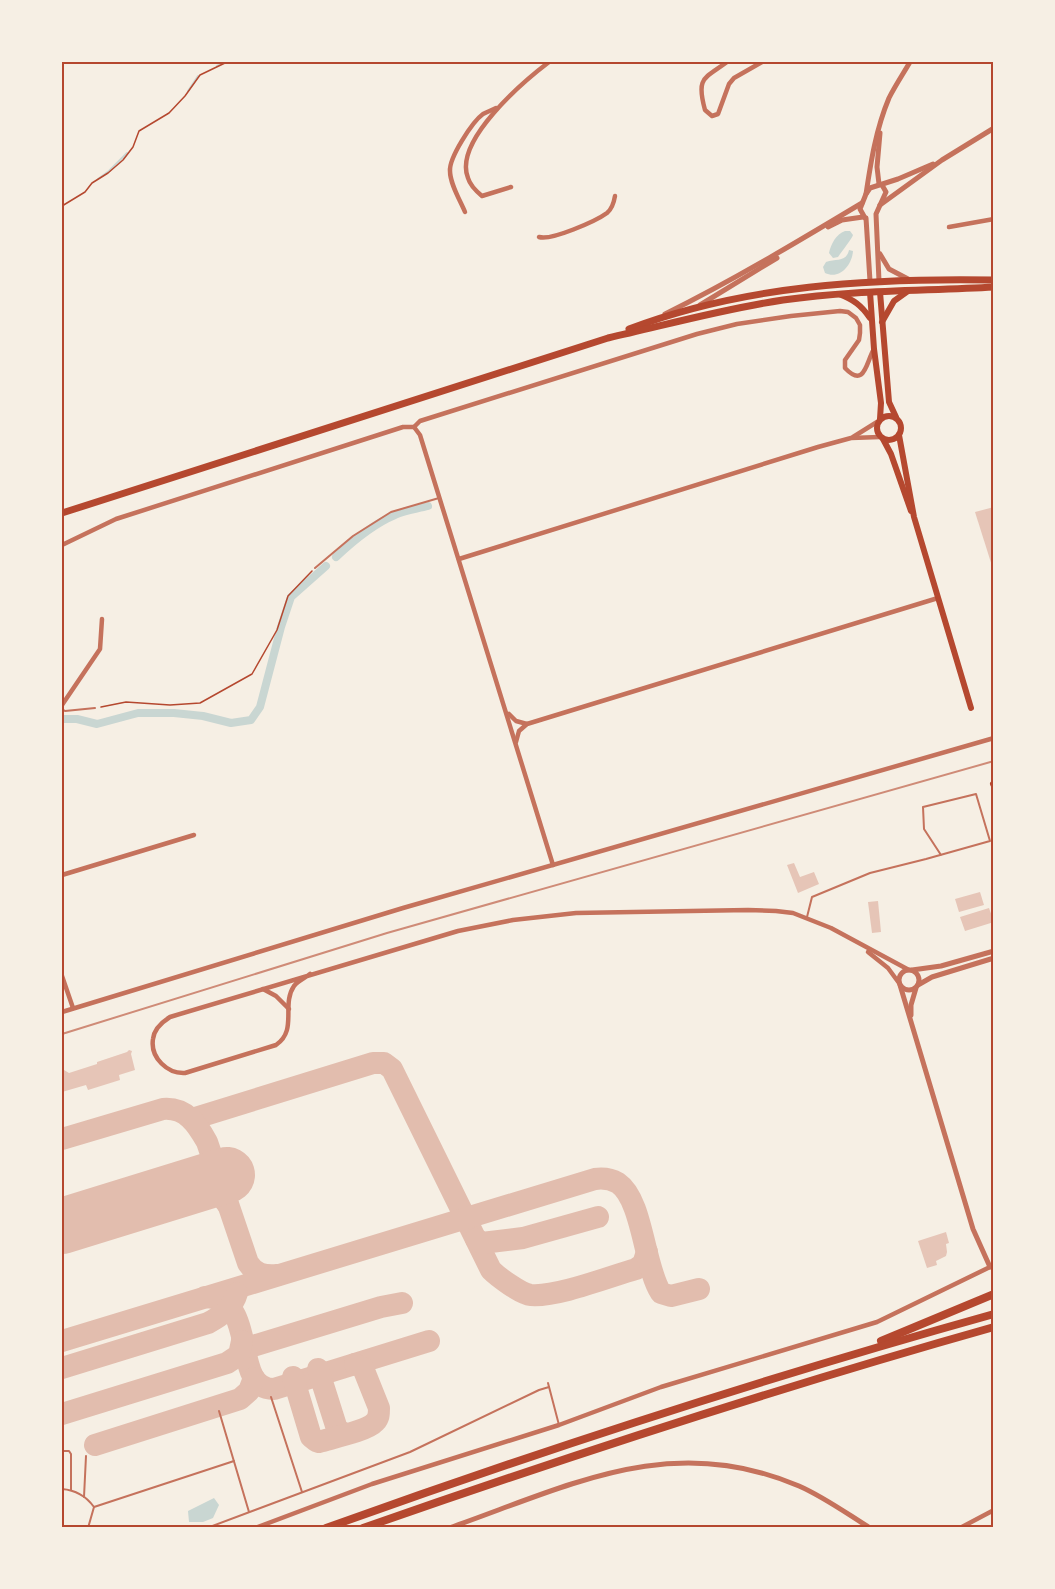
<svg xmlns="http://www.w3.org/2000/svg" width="1055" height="1589" font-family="Poppins,sans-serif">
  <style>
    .water { fill: #c9d6d2 }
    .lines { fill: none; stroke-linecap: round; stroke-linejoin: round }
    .stream { stroke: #c9d6d2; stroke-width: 2 }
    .canal { stroke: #c9d6d2; stroke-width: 8 }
    .taxiway { stroke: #e2bdae; stroke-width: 22 }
    .runway { stroke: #e2bdae; stroke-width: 56 }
    .building { fill: #e6c5b7 }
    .path { stroke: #b5482f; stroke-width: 1.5 }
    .service { stroke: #c5725c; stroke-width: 2 }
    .minor { stroke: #c5725c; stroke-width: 4.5 }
    .tertiary { stroke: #c5725c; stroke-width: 5 }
    .secondary { stroke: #b5482f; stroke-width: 6 }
    .primary { stroke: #b5482f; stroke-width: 7 }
    .motorway { stroke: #b5482f; stroke-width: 8 }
    .rail { stroke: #cf8b77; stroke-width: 2 }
    .neatline { fill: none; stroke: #b5482f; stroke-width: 2 }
  </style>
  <rect width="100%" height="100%" fill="#f6efe4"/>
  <g class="water">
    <path d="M845,231h5l3,4c-1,4 -12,17 -15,22l-5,1 -4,-5c2,-9 7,-19 16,-22z"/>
    <path d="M849,250l4,1c-1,14 -13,29 -28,22l-2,-6 3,-5c10,-4 20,1 23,-12z"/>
    <path d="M214,1498l5,7 -6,13 -10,4h-14l-1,-11z"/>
  </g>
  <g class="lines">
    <g class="stream">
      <path d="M217,66l8,-4"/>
      <path d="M188,91l10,-15"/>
      <path d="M98,179l11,-8 18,-18"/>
    </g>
    <g class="canal">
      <path d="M336,557c17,-16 37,-33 59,-42 10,-5 22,-6 33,-9"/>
      <path d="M62,719h15l20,5 41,-11h36l29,3 28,7 20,-3 9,-13 21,-80 10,-30 35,-31"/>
    </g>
    <g class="taxiway">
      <path d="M192,1119l181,-56h11l8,6 99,201c7,7 30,24 40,25 27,2 77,-18 105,-26l7,-5 4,-12"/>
      <path d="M62,1139l101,-30c23,-2 34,15 44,33l41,121c7,11 16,13 29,12"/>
      <path d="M184,1188c20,-3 33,0 44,17"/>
      <path d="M476,1239l6,4 41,-5 75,-21"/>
      <path d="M205,1297c56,1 24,92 69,92l155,-48"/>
      <path d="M62,1341l533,-162c7,-1 16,0 23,4 25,17 26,84 43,110l10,3 28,-7"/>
      <path d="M242,1341l4,4 7,1 128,-39 21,-4"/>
      <path d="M62,1368l146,-45c13,-7 25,-15 29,-30"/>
      <path d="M318,1369l19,60 8,5"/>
      <path d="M293,1377l18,60 5,4 3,1c13,-4 48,-11 56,-20 4,-4 4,-8 4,-14l-16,-40 -8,-4"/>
      <path d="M62,1414l165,-51 12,-8 3,-14"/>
      <path d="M95,1445l145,-46 9,-8 5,-13"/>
    </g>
    <path class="runway" d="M62,1226l165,-51"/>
  </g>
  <g class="building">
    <path d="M994,507v62h-1l-18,-57z"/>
    <path d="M794,863l6,14 14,-5 5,12 -21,9 -11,-28z"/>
    <path d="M980,892l4,13 -25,7 -4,-13z"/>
    <path d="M878,901l3,31 -9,1 -4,-31z"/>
    <path d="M989,908l5,14 -29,9 -5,-14z"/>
    <path d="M129,1050l3,1 -1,3 4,16 -16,5 1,5 -32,10 -2,-5 -24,7v-29l2,7 5,3 28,-9v-2l30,-10z"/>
    <path d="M946,1232l3,11 -3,1 1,8 -1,4 -10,5 1,4 -10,3 -9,-27z"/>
  </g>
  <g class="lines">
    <g class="path">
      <path d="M62,206l23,-14 7,-9 16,-10 15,-13 10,-13 6,-16 30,-18 16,-17 15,-21 27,-13"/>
      <path d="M101,707l25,-5 44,3 30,-2 52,-29 25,-44 11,-34 24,-25"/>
    </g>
    <g class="service">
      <path d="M315,568l38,-32 38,-24 48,-14"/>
      <path d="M62,709l3,2 30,-3"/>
      <path d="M807,917l5,-20 58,-24 56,-14 64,-18 -14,-47 -53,13 1,22 17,26"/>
      <path d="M548,1383l11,42"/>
      <path d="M271,1397l31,95"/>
      <path d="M219,1411l30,101"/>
      <path d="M62,1451h7l2,3v36"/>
      <path d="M62,1489c13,1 24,7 32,18"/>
      <path d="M84,1497l2,-41"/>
      <path d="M88,1528l6,-21 140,-46"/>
      <path d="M207,1528l203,-76 129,-62 10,-3"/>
    </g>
    <g class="minor">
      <path d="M727,62c-23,17 -31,15 -22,48l7,6 6,-2 11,-30 5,-6 28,-16"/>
      <path d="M511,187l-29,9c-6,-5 -12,-11 -14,-18 -15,-37 56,-97 81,-116"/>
      <path d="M465,212c-5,-12 -15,-28 -15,-41 -1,-13 22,-49 33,-57 4,-2 9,-4 13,-6"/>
      <path d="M949,227l45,-8"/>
      <path d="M539,237c12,4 57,-16 68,-24 5,-4 7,-11 8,-17"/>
      <path d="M414,427l6,8 133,430"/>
      <path d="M853,437l24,-15"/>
      <path d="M62,545l54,-26 287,-92h11l6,-6 277,-87 40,-10 54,-8 49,-5 8,1 8,6 4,7v8l-1,7 -14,20v8c20,21 21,-6 29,-19"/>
      <path d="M459,559l359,-112 33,-9 29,-1"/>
      <path d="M62,705l38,-56 2,-30"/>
      <path d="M509,714l7,7 11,3"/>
      <path d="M516,742l3,-11 8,-7 411,-126"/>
      <path d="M62,875l132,-40"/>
      <path d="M868,952l20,16 11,15"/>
      <path d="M310,974c-5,4 -12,7 -16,12 -13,19 4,44 -18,59l-91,28c-17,1 -35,-15 -32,-34 1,-10 9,-17 17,-22l288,-86 55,-11 63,-7 172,-3 28,1 17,2 38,15 78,42"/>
      <path d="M62,976l11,32"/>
      <path d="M263,989l13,7 13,13"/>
      <path d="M62,1012l341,-104 591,-170"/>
      <path d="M255,1528l117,-44 187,-59 102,-38 216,-65 113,-55"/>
      <path d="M960,1528l34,-18"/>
    </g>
    <g class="tertiary">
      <path d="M879,184l-2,-17 3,-34"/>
      <path d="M866,194c5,-33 10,-65 23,-96 6,-12 14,-24 21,-36"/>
      <path d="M880,205l62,-45 52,-32"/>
      <path d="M865,218l-5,-9 6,-15 4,-6 28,-9 35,-15"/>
      <path d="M866,218l4,63"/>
      <path d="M828,227l14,-7 21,-3"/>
      <path d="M880,254l9,15 21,11"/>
      <path d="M879,281l-3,-67 10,-22 -4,-7"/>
      <path d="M700,305l77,-47"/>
      <path d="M665,314c67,-33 132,-72 197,-111"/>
      <circle cx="909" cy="980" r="10"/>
      <path d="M912,970l29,-4 53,-15"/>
      <path d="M900,985l73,244 17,38 4,-1"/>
      <path d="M918,985l14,-8 62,-19"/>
      <path d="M911,1015v-10l5,-17"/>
      <path d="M449,1528c120,-42 222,-97 350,-42 25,11 47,27 71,42"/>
    </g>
    <g class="secondary">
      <path d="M870,292l4,57 7,54 -1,16"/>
      <path d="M880,292l9,110 7,15"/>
      <path d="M839,294c15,6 22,11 31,24"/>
      <path d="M882,322l12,-21 14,-10"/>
      <circle cx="889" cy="428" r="12"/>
      <path d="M899,435l15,82 57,191"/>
      <path d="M883,439l8,15 20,57"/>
      <path d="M993,784l1,2"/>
    </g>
    <g class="primary">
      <path d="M629,329c116,-44 242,-51 365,-49"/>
      <path d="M62,513l546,-175c58,-13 115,-29 175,-38 69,-10 140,-9 211,-13"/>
    </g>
    <g class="motorway">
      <path d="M881,1341l113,-47"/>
      <path d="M326,1528c220,-79 442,-151 668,-214"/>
      <path d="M363,1528c209,-73 418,-141 631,-201"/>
    </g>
    <path class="rail" d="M62,1034l325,-101 607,-172"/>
  </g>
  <rect width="1055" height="1589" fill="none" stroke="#f6efe4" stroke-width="126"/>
  <rect x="63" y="63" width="929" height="1463" class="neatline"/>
</svg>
